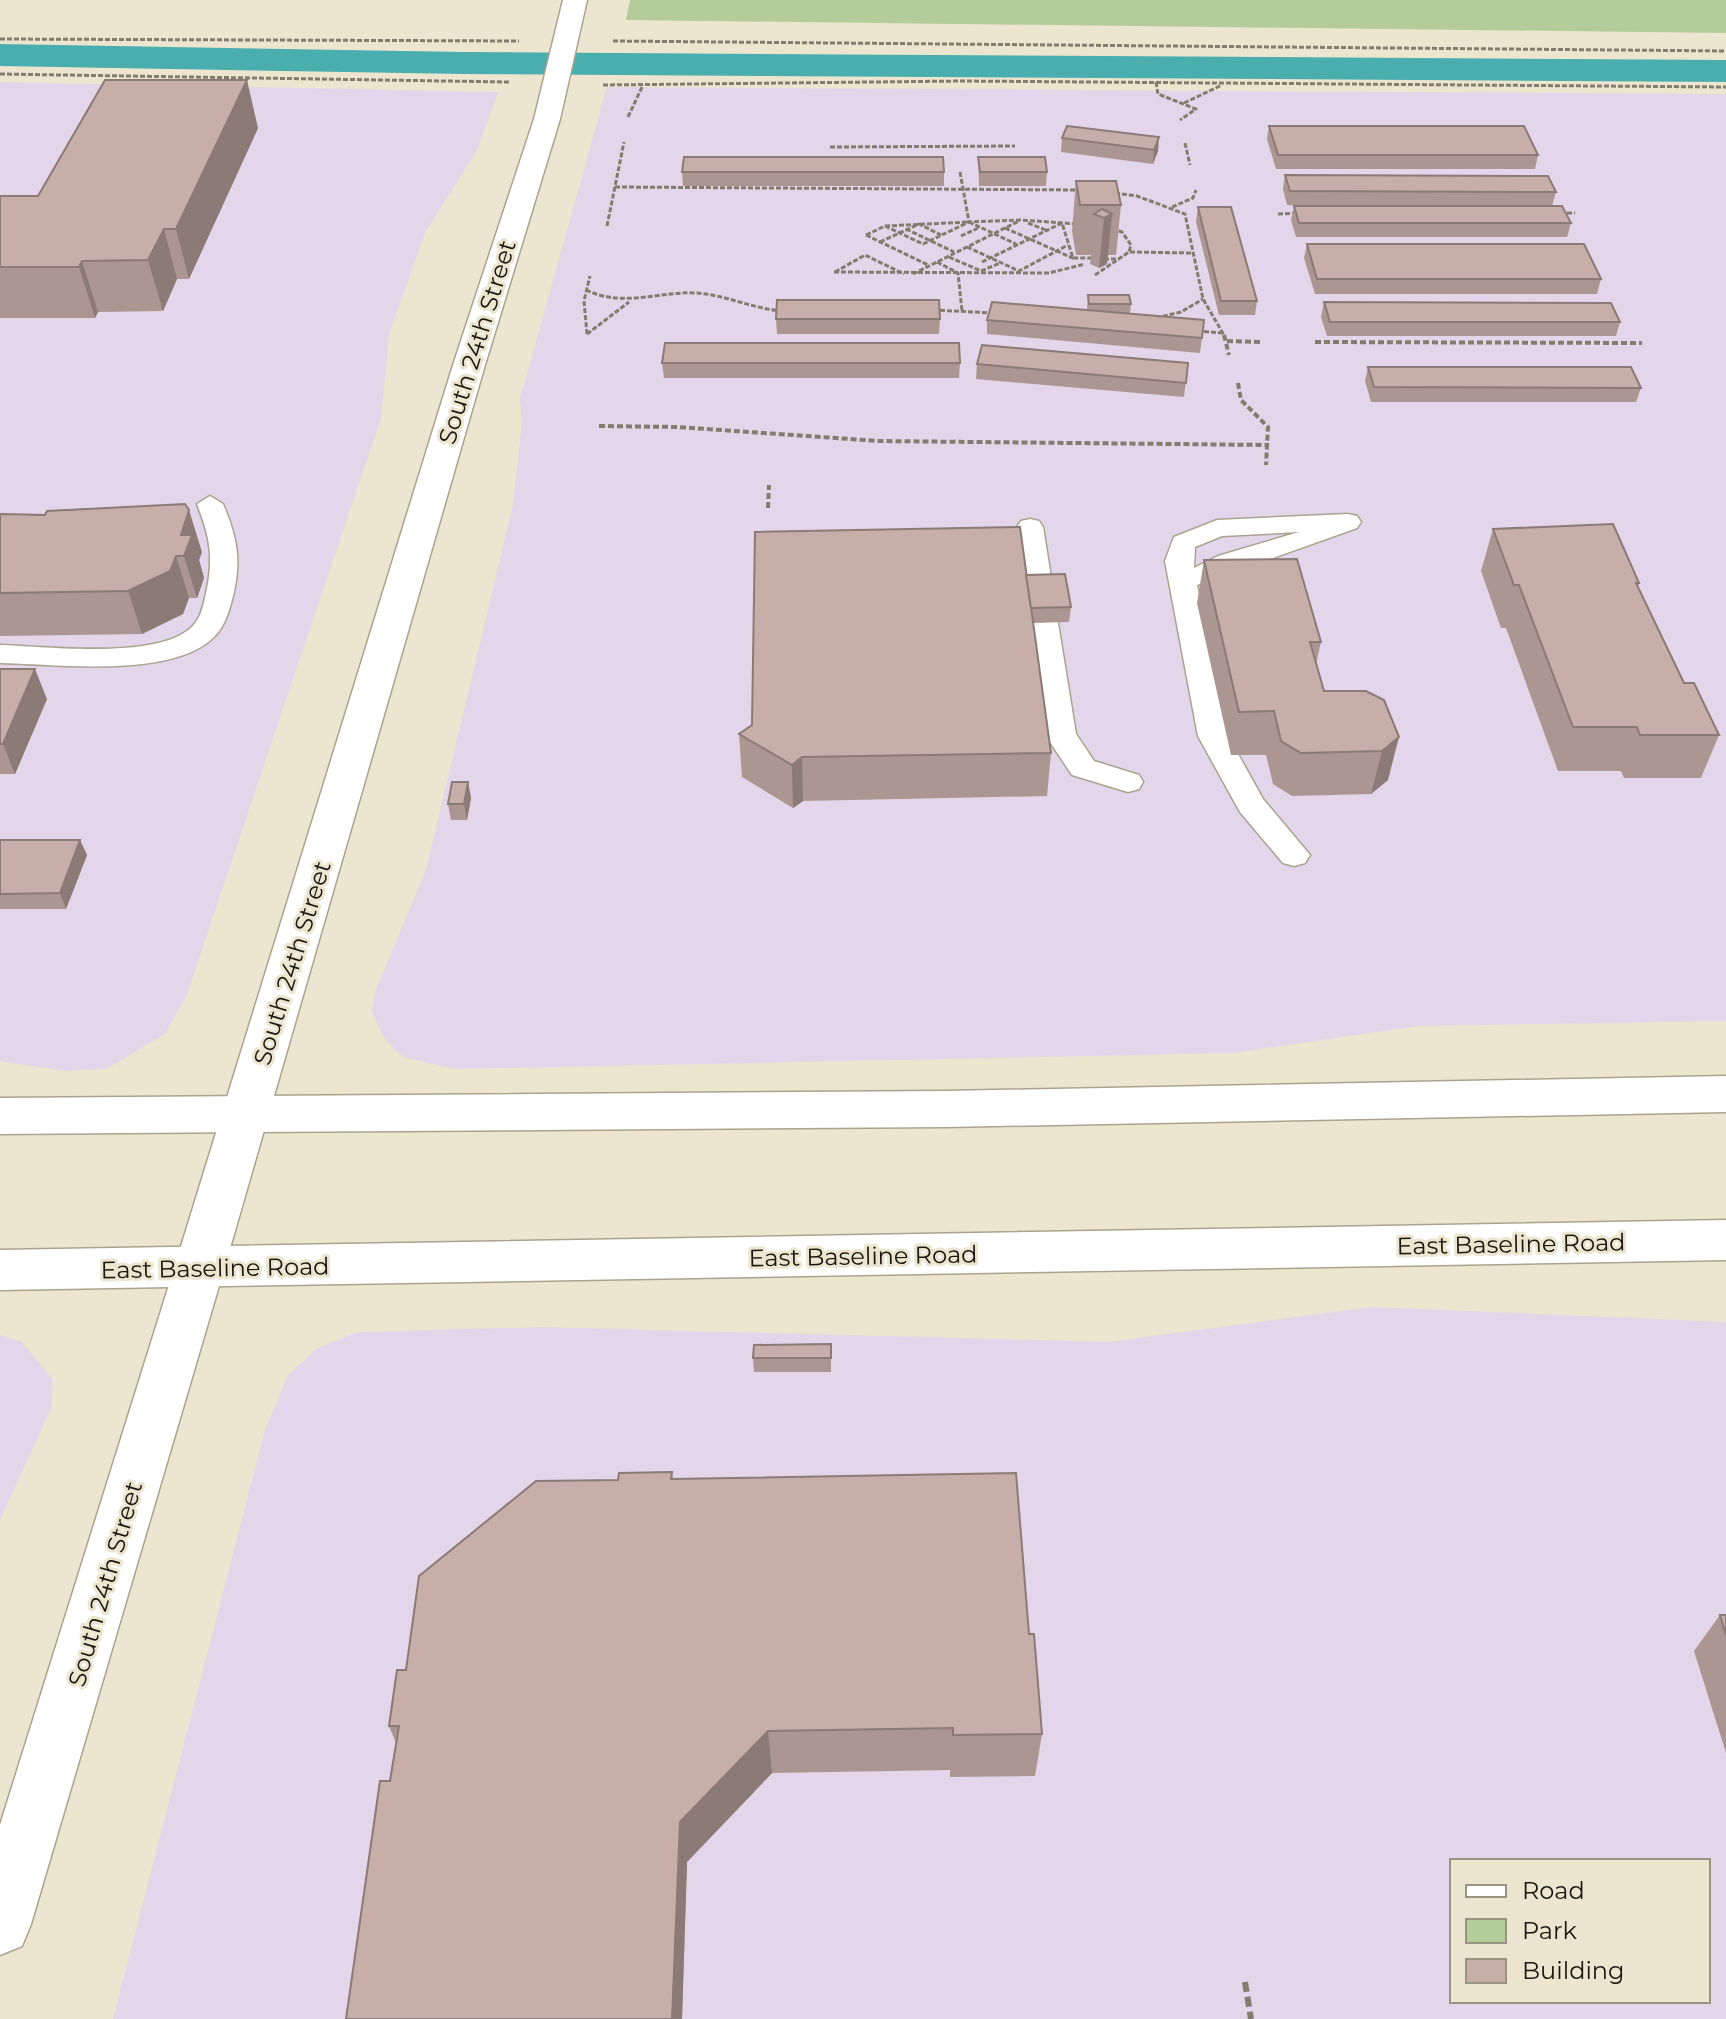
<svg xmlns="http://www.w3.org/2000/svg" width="1726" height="2019" font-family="Montserrat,sans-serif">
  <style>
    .commercial { fill: #e3d6ea; fill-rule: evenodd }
    .green { fill: #b4cc99 }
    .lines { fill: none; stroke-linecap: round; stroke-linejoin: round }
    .canal { fill: #4baeae; fill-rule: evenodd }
    .lane-casing { stroke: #aaa38f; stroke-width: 3 }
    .street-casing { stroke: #aaa38f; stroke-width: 3 }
    .secondary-casing { stroke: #aaa38f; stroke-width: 3 }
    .primary-casing { stroke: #aaa38f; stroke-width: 3 }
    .path-far2 { stroke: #827d6e; stroke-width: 3; stroke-dasharray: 5 2; stroke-linecap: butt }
    .path-far1 { stroke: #827d6e; stroke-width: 4; stroke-dasharray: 6 3; stroke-linecap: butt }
    .path { stroke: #827d6e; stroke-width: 6; stroke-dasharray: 10 5; stroke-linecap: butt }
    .lane { fill: #fff; fill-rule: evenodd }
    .street { fill: #fff; fill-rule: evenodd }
    .secondary { fill: #fff; fill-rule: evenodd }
    .primary { fill: #fff; fill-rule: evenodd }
    .wall { fill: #ab9691 }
    .shaded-wall { fill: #8b7a76 }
    .building { fill: #c7aea9; stroke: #8b7a76; stroke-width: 2 }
    .labels { text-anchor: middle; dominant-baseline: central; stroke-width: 6; stroke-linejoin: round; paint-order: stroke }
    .street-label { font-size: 24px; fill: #1a1710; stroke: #ece5cf }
  </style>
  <rect width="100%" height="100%" fill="#ece5cf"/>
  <g class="commercial">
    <path d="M0,82l498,10 -21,58 -52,83 -36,101 -8,84 -194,576 -22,40 -59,35 -42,2 -64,-10z"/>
    <path d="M607,87l1119,7v927l-307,5 -187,27 -777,16 -52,-12 -19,-19 -12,-26 3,-20 51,-122 87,-365 9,-83 -2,-23z"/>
    <path d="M1372,1307l354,15v697h-1613l152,-589 23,-55 30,-27 39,-16 185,-5 566,15zM1452,1861h256v140h-256z"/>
    <path d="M0,1335l22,7 31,38 -2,28 -51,112z"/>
  </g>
  <path class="green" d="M630,0h1096v33l-1100,-13z"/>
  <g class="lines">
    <path class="canal" d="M0,44l464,8 1262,8v22l-1262,-8 -464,-8z"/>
    <defs>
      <g id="lane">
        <path d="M210,496l13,8c14,33 18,54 11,88 -4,16 -8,33 -20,45 -42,42 -158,27 -214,26v-18c44,1 168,17 196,-23 6,-8 8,-20 10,-29 8,-35 4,-56 -9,-89z"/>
        <path d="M1348,514l9,2 4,6 -4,6 -160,57 31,151 35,63 47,56 -5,8 -11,3 -11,-3 -43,-51 -42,-76 -33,-175 9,-24 43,-17zM1299,532l-81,24 -24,12 1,-21 27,-11z"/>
        <path d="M1030,519l9,2 4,6 10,63 -4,6h-20l-4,-6 -8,-63 4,-6z"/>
        <path d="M1044,614l10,3 4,6 18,111 18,27 45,14 4,7 -4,7 -11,3 -56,-17 -22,-33 -4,-7 -16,-112 4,-6z"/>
      </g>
      <path id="street" d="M199,1249l17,6 8,14 -193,655 -9,22 -22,9v-130l174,-556 8,-14z"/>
      <path id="secondary" d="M563,0h24l-27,119 -75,246 -261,904 -8,14 -17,6 -17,-6 -8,-14 279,-904 81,-246z"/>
      <g id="primary">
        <path d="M1726,1076v36l-780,15 -946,7v-36l946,-7z"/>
        <path d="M1726,1220v40l-1726,30v-40z"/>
      </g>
    </defs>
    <use href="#lane" class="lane-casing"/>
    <use href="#street" class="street-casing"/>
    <use href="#secondary" class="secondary-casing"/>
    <use href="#primary" class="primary-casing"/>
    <g class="path-far2">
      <path d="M0,39l519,2"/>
      <path d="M613,41l1113,10"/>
      <path d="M0,74l509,8"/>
      <path d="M1156,82l2,12 38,15 -16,11"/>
      <path d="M603,85l360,-4 763,6"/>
      <path d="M1184,103l38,-18"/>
      <path d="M628,117l15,-32"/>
      <path d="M1185,143l5,22"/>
      <path d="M830,147l185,-1"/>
      <path d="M960,172l9,50"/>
      <path d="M615,187l466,3"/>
      <path d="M1115,193l22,3 48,18 18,85 22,38"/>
      <path d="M1172,207l21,-9 3,-8"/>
      <path d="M1560,213h15"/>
      <path d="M1278,214l20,-1"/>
      <path d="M1028,223l18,7"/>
      <path d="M607,226l17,-84"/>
      <path d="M885,226l38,18 46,-22 52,-2 57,4"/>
      <path d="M1005,228l70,31"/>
      <path d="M906,229l48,23"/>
      <path d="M1112,229l10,3 9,13 -2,7"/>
      <path d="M866,235l19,-9 84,-4 47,22"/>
      <path d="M866,235l62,30"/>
      <path d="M961,236l17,-8"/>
      <path d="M880,242l39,-18 22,11"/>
      <path d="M967,247l52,24 49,-26"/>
      <path d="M949,257l32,14 19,-8"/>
      <path d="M1104,259h15"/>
      <path d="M937,262l21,11 4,38"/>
      <path d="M982,262l80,-39 11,35h21"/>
      <path d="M834,272l215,1 36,-9"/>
      <path d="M835,272l30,-17 39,19"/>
      <path d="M913,274l106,-53"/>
      <path d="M1095,275l34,-23 65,1"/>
      <path d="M586,290c38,18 72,1 111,3 29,2 56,16 86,18"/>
      <path d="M933,310l61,3"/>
      <path d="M1156,318l25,-6 22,-13"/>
      <path d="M1197,331l26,2"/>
      <path d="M587,334l-3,-33 6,-25"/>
      <path d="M587,334l42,-32"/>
    </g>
    <g class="path-far1">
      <path d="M1224,335l5,20"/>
      <path d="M1227,341l34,1"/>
      <path d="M1315,342l327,1"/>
      <path d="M1238,383l3,17 27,27 -2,38"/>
      <path d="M599,426l79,1 201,14 390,4"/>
      <path d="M768,508l1,-23"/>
    </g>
    <path class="path" d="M1245,1982l6,37"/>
    <use href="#lane" class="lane"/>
    <use href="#street" class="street"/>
    <use href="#secondary" class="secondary"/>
    <use href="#primary" class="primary"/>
  </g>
  <g class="wall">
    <path d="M1269,126l269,29 -3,14h-259l-9,-30z"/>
    <path d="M258,128l-69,151h-12l-14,32 -65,1 -3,6h-95v-122h38z"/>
    <path d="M1062,138l96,13 -5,13 -92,-12z"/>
    <path d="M978,157l69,15 -1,14h-67z"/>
    <path d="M682,172h262v14h-261z"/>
    <path d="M1285,175l271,17 -4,14 -265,-1 -4,-16z"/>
    <path d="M1076,181l45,24 -5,50h-8l-1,9 -8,4 -9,-4 1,-9h-15l-4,-24z"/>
    <path d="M1294,206l277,17 -4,14h-271l-5,-17z"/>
    <path d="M1198,207l59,94 -2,14h-36l-23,-93z"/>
    <path d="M1307,244l294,35 -4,15h-282l-11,-36z"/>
    <path d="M1088,295l43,9 -1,10 74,6 -4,33 -213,-19v-14l100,-10z"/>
    <path d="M1324,302l296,20 -4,14h-289l-6,-19z"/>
    <path d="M776,319h164l-1,15h-162z"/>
    <path d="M662,363h298l-1,15h-295z"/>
    <path d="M1188,363l-4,34 -208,-18 1,-15z"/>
    <path d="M1368,367l273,21 -5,14h-265l-6,-21z"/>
    <path d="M0,514l202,38 -3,8 5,18 -7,20h-8l-6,16 -41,20 -142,2z"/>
    <path d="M1493,529l146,54 -1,5 46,95 35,52 -18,43h-77l-3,-7h-63l-52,-143h-5l-20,-57z"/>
    <path d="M1204,560l117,82 -5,22 8,27 60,9 4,80 -17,14 -79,2 -19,-12 -7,-29h-35l-34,-152z"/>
    <path d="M1026,575l45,32 -2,15 -36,1 18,130 -4,43 -244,5 -10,7 -51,-31 -3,-43z"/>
    <path d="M0,669l47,30 -32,75h-15z"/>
    <path d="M468,782l3,16 -4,22h-16l-3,-16z"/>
    <path d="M0,840h80l7,15 -21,54h-66z"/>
    <path d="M831,1344v28h-77l-1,-14z"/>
    <path d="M672,1472l1,7 356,155 13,100 -7,42 -85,1v-7l-178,3 -85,89 -5,157h-336l50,-276 -7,-17 229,-246z"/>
    <path d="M1720,1615h6v138l-32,-102z"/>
  </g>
  <g class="shaded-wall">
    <path d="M247,80l11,48 -69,151 -13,-50z"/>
    <path d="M1159,137l-1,14 -5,13 1,-14z"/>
    <path d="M1112,214l-5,50 -8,4 5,-50z"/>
    <path d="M164,229l13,50 -14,32 -15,-51z"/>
    <path d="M82,261l16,51 -3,6 -16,-51z"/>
    <path d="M189,510l13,42 -3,8 5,18 -7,20 -13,-42 -3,-21z"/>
    <path d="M176,556l13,42 -6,16 -41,20 -14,-43z"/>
    <path d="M35,669l12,30 -32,75 -12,-30z"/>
    <path d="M1399,737l-11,43 -17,14 11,-43z"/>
    <path d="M802,757l1,44 -10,7 -1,-43z"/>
    <path d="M468,782l3,16 -4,22 -3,-16z"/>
    <path d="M80,840l7,15 -21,54 -6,-16z"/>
    <path d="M768,1731l4,42 -85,89 -5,157h-10l8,-197z"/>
  </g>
  <g class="building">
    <path d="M105,80h142l-71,149h-12l-16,31 -66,1 -3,6h-79v-71h38z"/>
    <path d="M1067,126l92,11 -5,13 -92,-12z"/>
    <path d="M1269,126h255l14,29h-260z"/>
    <path d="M684,157h259l1,15h-262z"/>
    <path d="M978,157h67l2,15h-67z"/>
    <path d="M1285,175l263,1 8,16 -266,-1z"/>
    <path d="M1076,181h40l5,24h-41z"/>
    <path d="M1294,206h268l9,17h-272z"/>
    <path d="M1198,207h33l26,94h-36z"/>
    <path d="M1102,209l10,5 -8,4 -10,-4z"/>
    <path d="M1307,244h277l17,35h-284z"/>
    <path d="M1088,295h41l2,9h-42z"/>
    <path d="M777,300h162l1,19h-164z"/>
    <path d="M992,302l212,18 -2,18 -215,-18z"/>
    <path d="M1324,302l287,1 9,19h-290z"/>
    <path d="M665,343h294l1,20h-298z"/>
    <path d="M982,345l206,18 -2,20 -209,-19z"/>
    <path d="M1368,367h263l10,21 -267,-1z"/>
    <path d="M185,504l4,6 -8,25h11l-8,21h-8l-6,15 -42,20 -128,2v-79l45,1 2,-4z"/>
    <path d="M1613,524l26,59h-3l48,100h10l25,52h-79l-3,-8h-64l-54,-142h-5l-21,-56z"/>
    <path d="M1020,527l31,226 -249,4 -10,8 -53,-31 13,-9 3,-193z"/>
    <path d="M1297,559l24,83h-11l14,49h42l18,9 15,37 -17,14 -81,2 -20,-12 -7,-30 -35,1 -35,-152z"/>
    <path d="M1065,574l6,33 -40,1 -5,-33z"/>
    <path d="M0,669h35l-32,75h-3z"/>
    <path d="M452,782h16l-4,22h-16z"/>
    <path d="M0,840h80l-20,53 -60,1z"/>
    <path d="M831,1344v14h-78l1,-13z"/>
    <path d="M672,1472l-1,7 345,-6 13,161h5l8,100 -89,1v-7l-185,3 -88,91 -8,197h-326l34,-238h10l9,-55h-10l8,-56h9l13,-94 117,-95 82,-1 1,-7z"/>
    <path d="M1720,1615h6v20z"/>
  </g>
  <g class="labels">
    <g class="street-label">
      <text transform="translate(477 342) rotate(-73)">South 24th Street</text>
      <text transform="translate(292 963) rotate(-73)">South 24th Street</text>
      <text transform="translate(1511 1244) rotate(-1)">East Baseline Road</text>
      <text transform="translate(863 1256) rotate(-1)">East Baseline Road</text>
      <text transform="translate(215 1268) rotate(-1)">East Baseline Road</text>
      <text transform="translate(105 1584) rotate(-74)">South 24th Street</text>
    </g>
  </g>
  <rect x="1450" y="1859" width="260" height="144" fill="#ece5cf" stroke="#989383" stroke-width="2"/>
  <rect x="1466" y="1885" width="40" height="12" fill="#ffffff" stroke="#989383" stroke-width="2"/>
  <text x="1522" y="1899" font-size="24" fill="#1a1710">Road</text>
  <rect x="1466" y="1919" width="40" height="24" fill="#b4cc99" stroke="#989383" stroke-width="2"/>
  <text x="1522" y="1939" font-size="24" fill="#1a1710">Park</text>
  <rect x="1466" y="1959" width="40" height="24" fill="#c7aea9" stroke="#989383" stroke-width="2"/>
  <text x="1522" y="1979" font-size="24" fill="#1a1710">Building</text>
</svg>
